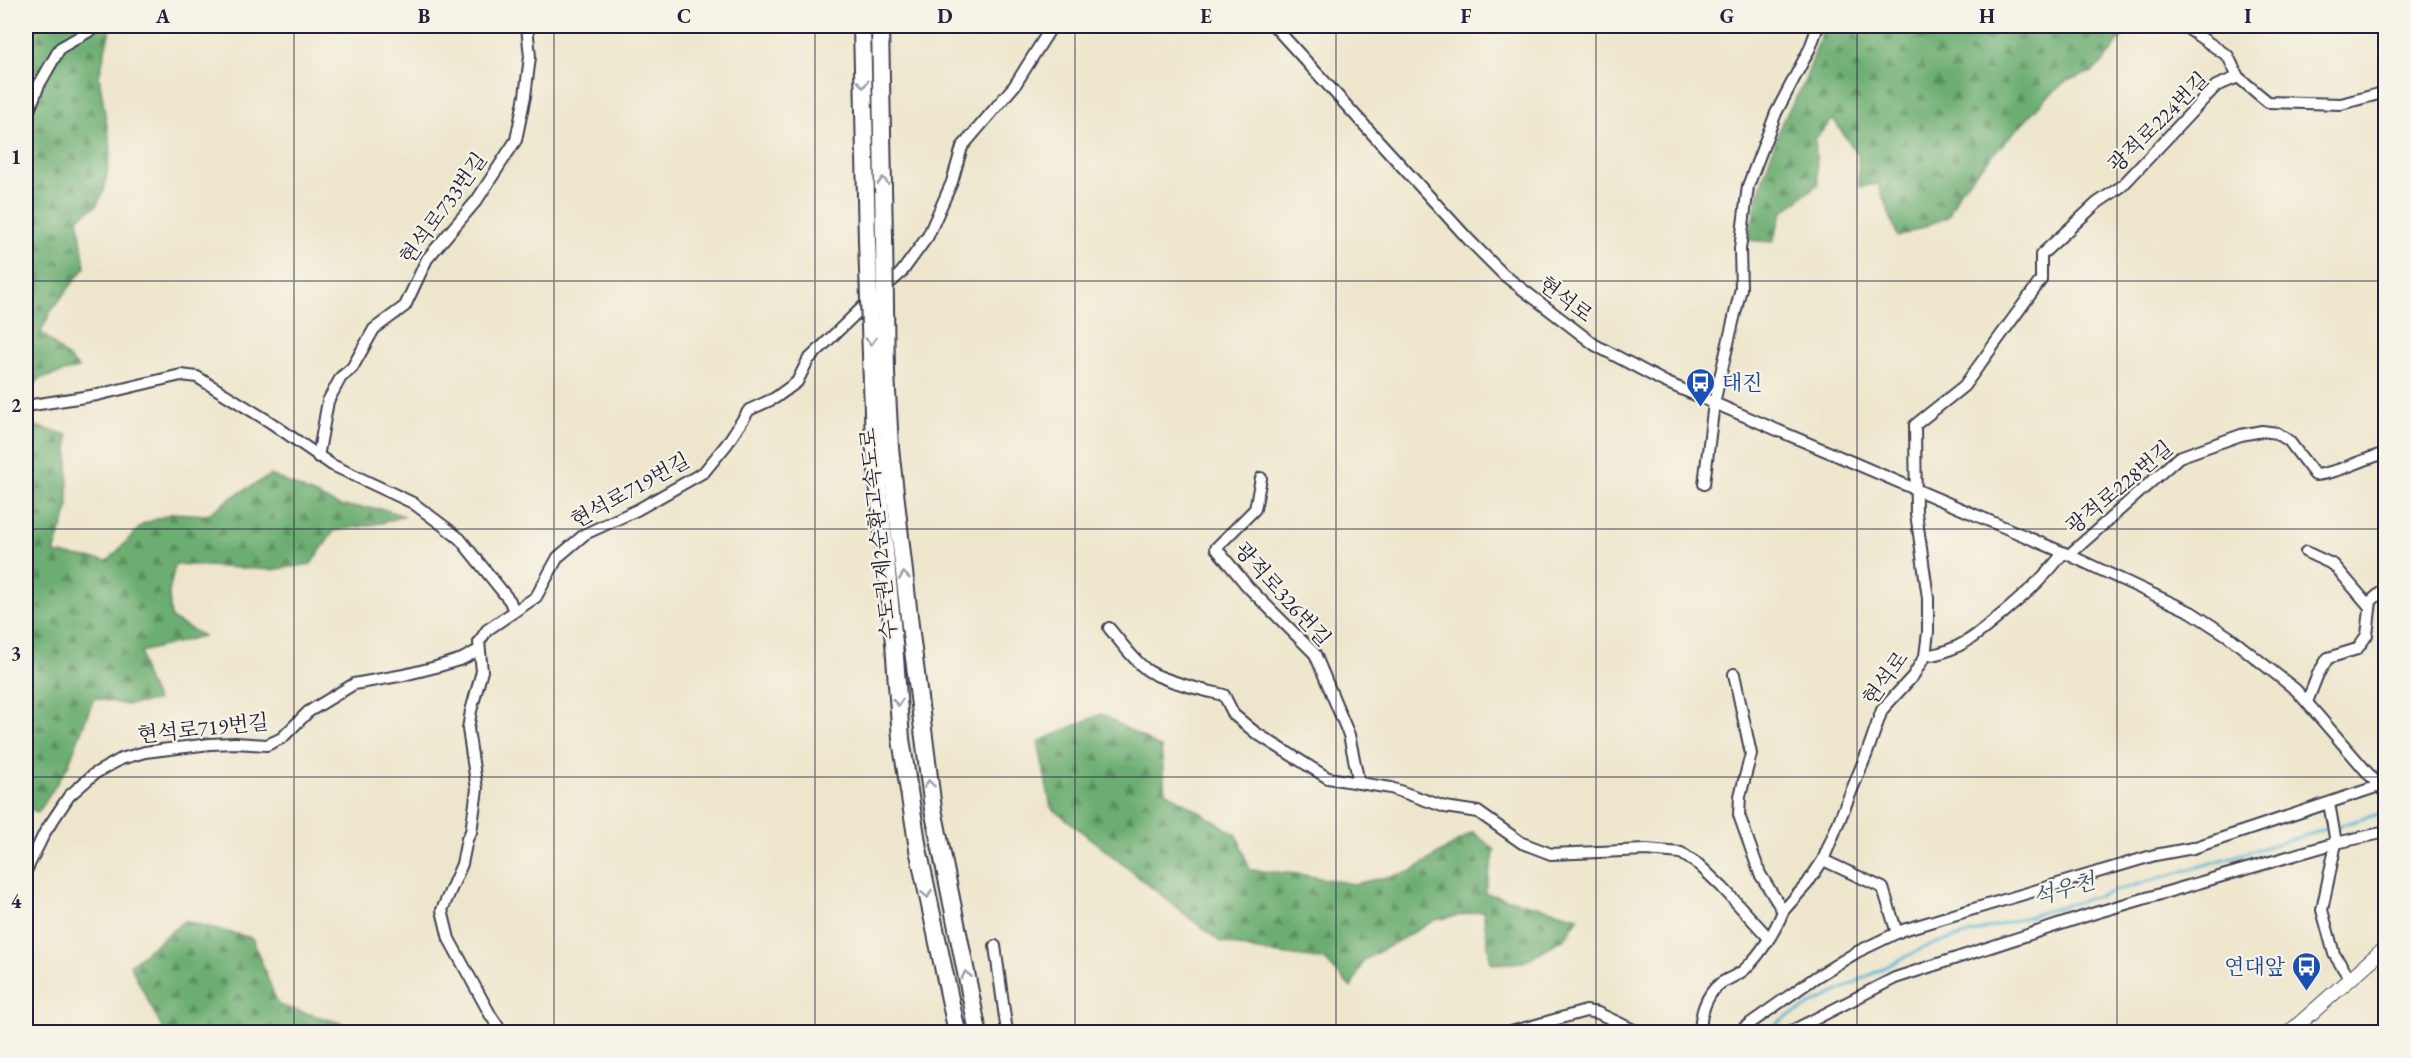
<svg xmlns="http://www.w3.org/2000/svg" width="2411" height="1058" font-family="'EB Garamond','Noto Serif KR',serif">
  <style>
    .forest { fill: url(#forest-firs); stroke: #476856; stroke-width: 1.5 }
    .lines { fill: none; stroke-linecap: round; stroke-linejoin: round }
    .stream { stroke: #51b2d0; stroke-width: 3 }
    .minor-casing { stroke: #413f51; stroke-width: 14 }
    .major-casing { stroke: #413f51; stroke-width: 16 }
    .highway-casing { stroke: #413f51; stroke-width: 20 }
    .minor { stroke: #fff; stroke-width: 10 }
    .major { stroke: #fff; stroke-width: 14 }
    .highway { stroke: #fff; stroke-width: 16 }
    .highway-bridge-casing { stroke: #413f51; stroke-width: 20; stroke-linecap: butt }
    .highway-bridge { stroke: #fff; stroke-width: 16 }
    .oneway { stroke: #9c9ca7 }
    .grid { fill: none; stroke: #22223b; stroke-width: 1.5; stroke-opacity: 0.55 }
    .labels { text-anchor: middle; dominant-baseline: central; stroke-width: 4.5; stroke-linejoin: round; paint-order: stroke }
    .street-label { font-size: 21px; fill: #22223b; stroke: #f7f3e8 }
    .transit-label { font-size: 21px; fill: #164399; stroke: #f7f3e8; text-anchor: start }
    .water-label { font-size: 22px; font-style: italic; fill: #32546f; stroke: #f7f3e8 }
    .neatline { fill: none; stroke: #22223b; stroke-width: 2 }
    .grid-label { font-size: 20px; text-anchor: middle; font-weight: bold; fill: #22223b }
  </style>
  <defs>
    <pattern id="forest-firs" width="22" height="20" patternUnits="userSpaceOnUse" patternTransform="scale(1.5)"><rect width="22" height="20" fill="#6cad71"/><path d="M5 1l3.5 6h-7zM16 11l3.5 6h-7z" fill="#588c5e"/></pattern>
  </defs>
  <rect width="100%" height="100%" fill="#f7f3e8"/>
  <filter id="ink" filterUnits="userSpaceOnUse"><feTurbulence type="fractalNoise" baseFrequency=".0167" numOctaves="2"/><feDisplacementMap in="SourceGraphic" scale="12" xChannelSelector="R" yChannelSelector="G"/><feConvolveMatrix kernelMatrix="1 2 1 2 8 2 1 2 1" color-interpolation-filters="sRGB"/></filter>
  <filter id="wash" filterUnits="userSpaceOnUse"><feTurbulence type="fractalNoise" baseFrequency=".008" numOctaves="4" result="noise"/><feDisplacementMap in="SourceGraphic" scale="24" xChannelSelector="R" yChannelSelector="G"/><feGaussianBlur stdDeviation="1.35" result="paint"/><feColorMatrix in="noise" values="0 0 0 0 0 0 0 0 0 0 0 0 0 0 0 0 0 1.4 0 .05"/><feComposite in="paint" operator="in"/></filter>
  <g filter="url(#wash)">
    <rect width="100%" height="100%" fill="#eee6cc"/>
    <g class="forest">
      <path d="M26,26h82l2,4 -11,46 12,73 -7,42 -8,15 -18,12 7,49 -34,44 -10,21 38,36 -40,11 -13,18z"/>
      <path d="M1824,26h310l-13,12 -17,23 -12,11 -26,9 -22,19 -84,90 -12,27 -50,20 -20,-53 -19,3 -1,-32 -25,-36 -18,20 3,45 -36,29 -9,29 -25,-2 11,-49 23,-69 22,-38z"/>
      <path d="M26,411l9,15 33,9v74l-14,44 54,8 35,-37 30,-11 34,2 27,-19 37,-21 69,31 43,3 21,7 -23,7 -47,8 -23,33 -39,6 -97,-6 -6,29 2,25 32,18 -62,16 3,21 13,28 -30,4 -33,-7 -26,68 -30,47 -12,-7z"/>
      <path d="M1101,714l60,34 4,43 72,44 13,35 48,4 56,10 56,-12 63,-40 22,18 -10,43 94,24 -14,21 -42,24 -32,2 -8,-53 -48,9 -71,40 -13,28 -26,-28 -67,-9 -39,-10 -168,-134 -13,-65z"/>
      <path d="M184,921l68,17 26,67 94,27h-208l-34,-67z"/>
    </g>
    <g class="lines">
      <path class="stream" d="M1767,1032l14,-12 146,-74 459,-134"/>
    </g>
  </g>
  <g filter="url(#ink)">
    <g class="lines">
      <defs>
        <g id="minor">
          <path d="M1274,26l195,214 35,35 91,70 70,37 404,173 122,57 37,24 68,54 90,104"/>
          <path d="M2184,26l44,30 10,21 30,25 73,2 45,-12"/>
          <path d="M26,118l13,-33 21,-37 38,-22"/>
          <path d="M883,289l18,-16 27,-37 24,-54 10,-35 53,-62 37,-59"/>
          <path d="M26,406l71,-11 84,-20 16,2 73,45 62,43 81,38 32,24 15,12 50,62 4,11"/>
          <path d="M318,457l10,-56 13,-24 11,-9 22,-39 31,-23 22,-47 50,-59 39,-60 9,-44 5,-39 -3,-31"/>
          <path d="M1261,478l-6,31 -39,39 32,39 67,67 34,81 10,48"/>
          <path d="M1704,484l10,-81 27,-115 -1,-39 8,-63 28,-73 34,-65 8,-22"/>
          <path d="M2306,552l28,13 36,42"/>
          <path d="M2069,555l110,-98 62,-22 21,-4 15,2 12,8 26,34c24,-2 47,-16 71,-22"/>
          <path d="M1109,628c12,14 23,31 38,42 14,10 59,21 77,25l10,20 22,18 72,45 63,10 54,19 33,5 44,31 29,11 95,-4 35,3 18,12 23,22 46,50"/>
          <path d="M1925,656c35,-4 57,-25 83,-47 20,-17 39,-34 55,-56"/>
          <path d="M2307,702l11,-28 10,-16 29,-9 10,-14 4,-34 15,-13"/>
          <path d="M2329,803l7,40 -14,67 12,44 16,25"/>
          <path d="M1823,860l60,28 14,45"/>
          <path d="M26,871l19,-39 24,-36 25,-22 27,-15 24,-7 65,-8 25,-1 32,2 15,-7 26,-26 46,-28 50,-9 32,-8 26,-8 17,-9"/>
          <path d="M1783,911l24,-27 16,-24 44,-107 15,-43 31,-34 12,-20 3,-24v-34l-12,-85 -1,-88 49,-39 77,-106v-25l56,-52 25,-17 94,-100 22,-9"/>
          <path d="M995,946l12,86"/>
          <path d="M502,1032l-11,-16 -42,-77 -7,-29 20,-46 5,-25 4,-7 6,-43 -9,-60 3,-18 11,-40 -3,-29 8,-12 49,-33 22,-40 27,-23 52,-24 67,-38 23,-28 22,-34 26,-12 22,-16 11,-22 63,-61"/>
          <path d="M1511,1032l75,-21 12,2 40,19"/>
          <path d="M1701,1032c-2,-17 6,-39 20,-49 8,-5 18,-8 24,-14 15,-14 31,-39 38,-58l-23,-37 -21,-59 1,-19 11,-42 -17,-80"/>
          <path d="M1738,1032l78,-55 41,-25 46,-22 252,-75 38,-7 189,-63"/>
          <path d="M1790,1032l105,-54 200,-65 241,-70 50,-11"/>
        </g>
        <path id="major" d="M2290,1032l96,-85"/>
        <g id="highway">
          <path d="M862,26l5,215"/>
          <path d="M880,26l4,213"/>
          <path d="M911,634l22,175 45,223"/>
          <path d="M894,643l7,96 17,110 39,183"/>
        </g>
      </defs>
      <use href="#minor" class="minor-casing"/>
      <use href="#major" class="major-casing"/>
      <use href="#highway" class="highway-casing"/>
      <use href="#minor" class="minor"/>
      <use href="#major" class="major"/>
      <use href="#highway" class="highway"/>
      <defs>
        <g id="highway-bridge">
          <path d="M884,239l2,134 4,75 21,186"/>
          <path d="M867,241l7,199 20,203"/>
        </g>
      </defs>
      <use href="#highway-bridge" class="highway-bridge-casing"/>
      <use href="#highway-bridge" class="highway-bridge"/>
    </g>
    <defs><path id="oneway-chevron" d="M-2-3.5L2.5 0L-2 3.5" fill="none" stroke-width="1.6" stroke-linecap="round" stroke-linejoin="round" transform="scale(1.5)"/></defs>
    <g class="oneway">
      <use href="#oneway-chevron" transform="translate(863 84) rotate(88)"/>
      <use href="#oneway-chevron" transform="translate(883 181) rotate(-91)"/>
      <use href="#oneway-chevron" transform="translate(871 341) rotate(88)"/>
      <use href="#oneway-chevron" transform="translate(904 576) rotate(-97)"/>
      <use href="#oneway-chevron" transform="translate(898 702) rotate(86)"/>
      <use href="#oneway-chevron" transform="translate(929 784) rotate(-97)"/>
      <use href="#oneway-chevron" transform="translate(927 894) rotate(79)"/>
      <use href="#oneway-chevron" transform="translate(966 975) rotate(-102)"/>
    </g>
  </g>
  <path class="grid" d="M294,26v1006M554,26v1006M815,26v1006M1075,26v1006M1336,26v1006M1596,26v1006M1857,26v1006M2117,26v1006M26,281h2360M26,529h2360M26,777h2360"/>
  <defs>
    <symbol id="bus-pin" viewBox="-11 -11 22 30"><path d="M0 17L-7.5 6A9.5 9.5 0 1 1 7.5 6Z" fill="#1a4fb4" stroke="#f7f3e8"/><path d="M-5-6H5V4H4V6H2V4H-2V6H-4V4H-5ZM-3.5-4V0h7V-4ZM-3.5 1.2v1.5H-2V1.2ZM2 1.2v1.5H3.5V1.2Z" fill="#fff"/></symbol>
  </defs>
  <g fill-rule="evenodd">
    <use href="#bus-pin" x="1684" y="366" width="33" height="45"/>
    <use href="#bus-pin" x="2290" y="950" width="33" height="45"/>
  </g>
  <g class="labels">
    <g class="street-label">
      <text transform="translate(2158 122) rotate(-45)">광적로224번길</text>
      <text transform="translate(443 208) rotate(-54)">현석로733번길</text>
      <text transform="translate(1566 299) rotate(37)">현석로</text>
      <text transform="translate(2119 487) rotate(-40)">광적로228번길</text>
      <text transform="translate(630 490) rotate(-29)">현석로719번길</text>
      <text transform="translate(878 534) rotate(-96)">수도권제2순환고속도로</text>
      <text transform="translate(1283 594) rotate(48)">광적로326번길</text>
      <text transform="translate(1885 678) rotate(-54)">현석로</text>
      <text transform="translate(203 728) rotate(-6)">현석로719번길</text>
    </g>
    <g class="transit-label">
      <text x="1722" y="382">태진</text>
      <text x="2285" y="966" text-anchor="end">연대앞</text>
    </g>
    <g class="water-label">
      <text transform="translate(2064 889) rotate(-16)">석우천</text>
    </g>
  </g>
  <rect width="2411" height="1058" fill="none" stroke="#f7f3e8" stroke-width="66"/>
  <rect x="33" y="33" width="2345" height="992" class="neatline"/>
  <g class="grid-label">
    <text x="163" y="23">A</text>
    <text x="424" y="23">B</text>
    <text x="684" y="23">C</text>
    <text x="945" y="23">D</text>
    <text x="1206" y="23">E</text>
    <text x="1466" y="23">F</text>
    <text x="1727" y="23">G</text>
    <text x="1987" y="23">H</text>
    <text x="2248" y="23">I</text>
    <text x="16" y="164">1</text>
    <text x="16" y="412">2</text>
    <text x="16" y="660">3</text>
    <text x="16" y="908">4</text>
  </g>
</svg>
